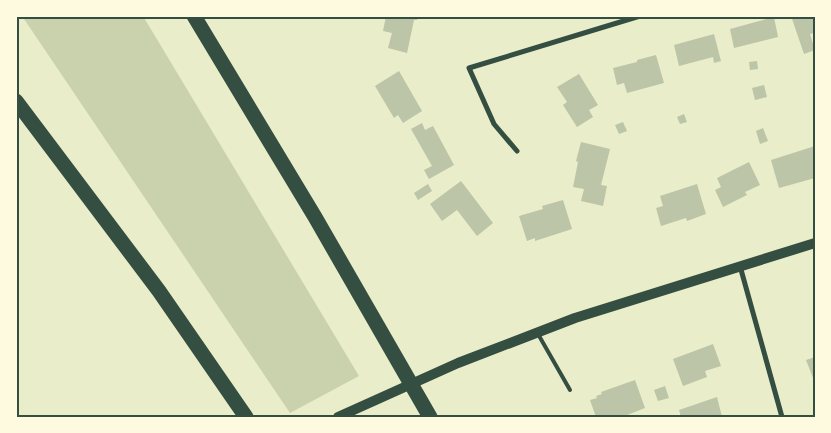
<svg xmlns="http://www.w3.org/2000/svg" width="831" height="433" font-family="Georgia,serif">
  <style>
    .green { fill: #cad2ad }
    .building { fill: #bcc5a7 }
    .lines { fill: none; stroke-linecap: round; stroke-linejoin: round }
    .service { stroke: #344e41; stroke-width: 4 }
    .minor { stroke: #344e41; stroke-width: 5 }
    .secondary { stroke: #344e41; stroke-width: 10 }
    .motorway { stroke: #344e41; stroke-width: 15 }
    .neatline { fill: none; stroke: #344e41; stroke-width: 2 }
  </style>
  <rect width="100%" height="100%" fill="#e9edc9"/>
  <path class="green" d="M22,16h121l216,360 -69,37z"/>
  <g class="building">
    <path d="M386,16h32l-1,4h-3l-7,33 -19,-5 4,-15 -9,-2z"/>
    <path d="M791,16h24v17l-5,1 5,16 -11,4z"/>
    <path d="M774,17l4,20 -44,11 -4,-19z"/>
    <path d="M714,34l7,27 -7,2 -1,-6 -34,9 -5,-21z"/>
    <path d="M656,55l8,28 -37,10 -3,-10 -7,2 -4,-17 24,-6v-2z"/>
    <path d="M757,61l1,8 -8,1 -1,-8z"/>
    <path d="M399,71l23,40 -19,12 -5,-8 -4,3 -19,-32z"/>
    <path d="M579,74l19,31 -9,5 4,7 -16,10 -14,-22 4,-3 -10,-15z"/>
    <path d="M764,85l3,12 -12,3 -3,-12z"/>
    <path d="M684,114l3,8 -7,2 -3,-7z"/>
    <path d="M623,122l4,9 -8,3 -4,-9z"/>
    <path d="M422,123l3,7 8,-4 21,39 -25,14 -5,-9 8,-4 -21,-37z"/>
    <path d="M763,128l5,13 -8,3 -4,-13z"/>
    <path d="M581,142l29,7 -9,36 6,1 -4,20 -22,-5 3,-12 -11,-2 5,-25 -2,-1z"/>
    <path d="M815,146v32l-36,10 -8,-28z"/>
    <path d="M749,162l11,23 -15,7 2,3 -24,12 -8,-17 6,-3 -4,-9z"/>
    <path d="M461,181l32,42 -16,13 -20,-26 -15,11 -12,-17z"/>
    <path d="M428,184l4,7 -14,9 -4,-7z"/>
    <path d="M697,184l9,30 -19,7 -1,-3 -25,8 -5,-18 7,-2 -3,-10z"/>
    <path d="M563,200l9,29 -37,12v-3l-8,3 -8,-25 24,-7 -1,-3z"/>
    <path d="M713,344l8,22 -16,5 2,6 -24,9 -10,-27z"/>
    <path d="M815,357v26l-9,-23z"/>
    <path d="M635,380l10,28 -23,9h-26l-6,-17 7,-2 -1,-2 6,-2 -1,-2z"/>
    <path d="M665,386l4,12 -11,3 -4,-11z"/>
    <path d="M717,397l5,20h-41l-2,-7z"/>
  </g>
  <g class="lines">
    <path class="service" d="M538,334l32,56"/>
    <g class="minor">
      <path d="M517,151l-23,-27 -25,-56 171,-52"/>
      <path d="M740,266l42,151"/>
    </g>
    <path class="secondary" d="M338,417l120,-54 117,-45 240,-75"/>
    <g class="motorway">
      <path d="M194,16l121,201 115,200"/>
      <path d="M16,101l143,190 87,126"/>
    </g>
  </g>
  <rect width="831" height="433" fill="none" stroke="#fefae0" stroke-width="35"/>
  <rect x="18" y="18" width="796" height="398" class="neatline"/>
</svg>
